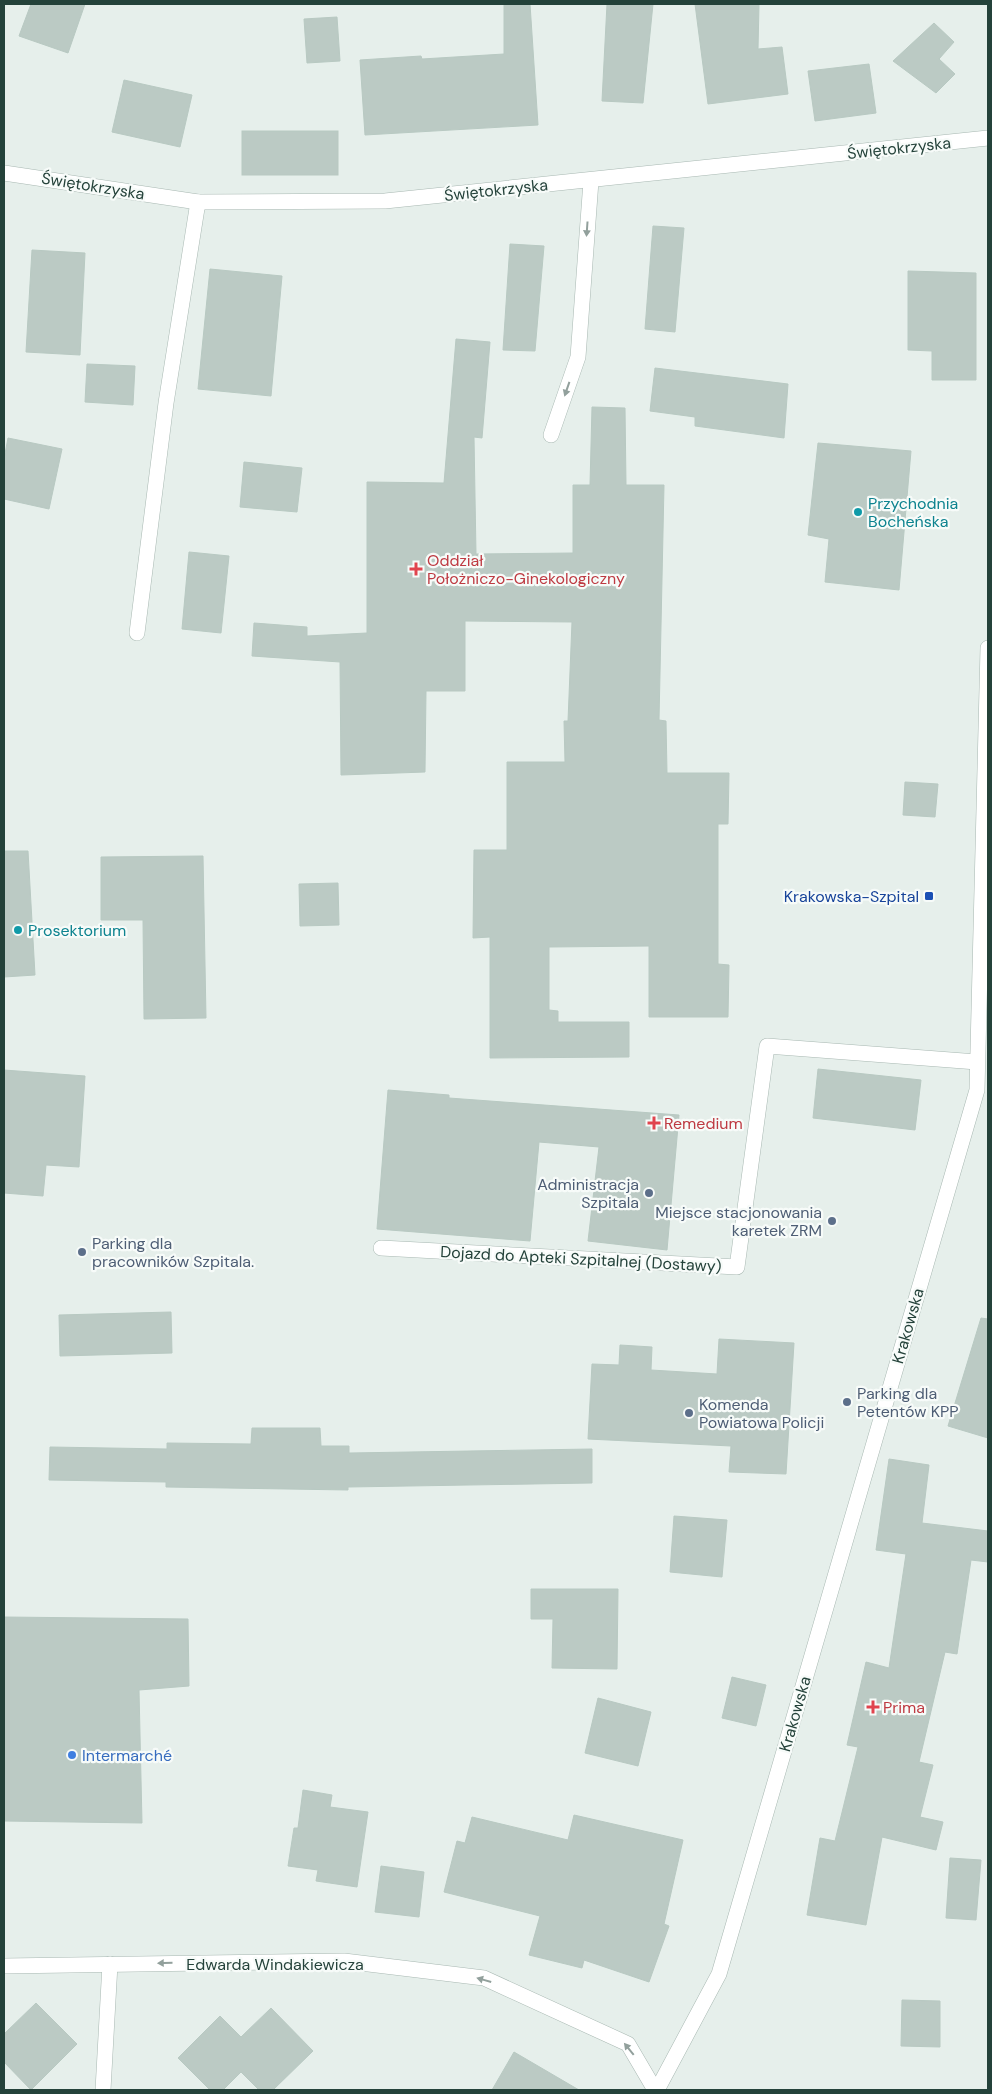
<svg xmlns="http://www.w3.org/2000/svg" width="992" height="2094" font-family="'DM Sans',sans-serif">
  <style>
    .building { fill: #bbcac4; stroke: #b8c9c2 }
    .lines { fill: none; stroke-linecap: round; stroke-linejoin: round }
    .minor-casing { stroke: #a8b8b2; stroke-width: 16 }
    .minor { stroke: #fff; stroke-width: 15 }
    .oneway { fill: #92a09c }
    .culture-dot { fill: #0f9aa8; stroke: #f7fbf9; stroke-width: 2 }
    .health-dot { fill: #e0444e; stroke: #f7fbf9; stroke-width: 2 }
    .transit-dot { fill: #1a4fb4; stroke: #f7fbf9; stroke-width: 2 }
    .service-dot { fill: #5c6f8a; stroke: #f7fbf9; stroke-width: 2 }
    .shop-dot { fill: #3f7fe0; stroke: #f7fbf9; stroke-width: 2 }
    .labels { text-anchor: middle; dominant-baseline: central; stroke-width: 4.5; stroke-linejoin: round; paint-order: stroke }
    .street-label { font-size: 16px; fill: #24423a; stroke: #f7fbf9 }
    .culture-label { font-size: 16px; fill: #0d838f; stroke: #f7fbf9; text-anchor: start }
    .health-label { font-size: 16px; fill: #be3a42; stroke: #f7fbf9; text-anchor: start }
    .transit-label { font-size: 16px; fill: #164399; stroke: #f7fbf9; text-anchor: end }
    .service-label { font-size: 16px; fill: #4e5e75; stroke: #f7fbf9; text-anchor: start }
    .shop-label { font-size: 16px; fill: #366cbe; stroke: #f7fbf9; text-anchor: start }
  </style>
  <rect width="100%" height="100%" fill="#e6efeb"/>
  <g class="building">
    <path d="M31,4h54l-17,49 -49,-17z"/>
    <path d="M504,4h26l8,121 -173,10 -5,-75 61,-4 1,3 82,-5z"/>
    <path d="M607,4h46l-10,99 -41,-2z"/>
    <path d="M695,4h64l-1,45 24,-2 6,47 -80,10z"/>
    <path d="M337,17l3,44 -33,2 -3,-44z"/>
    <path d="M934,23l20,19 -15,17 16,15 -19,19 -43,-32z"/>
    <path d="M869,64l7,49 -61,8 -7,-50z"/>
    <path d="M124,80l68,15 -12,52 -68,-15z"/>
    <rect x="242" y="131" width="96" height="44"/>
    <path d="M653,226l31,2 -9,104 -30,-3z"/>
    <path d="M510,244l34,2 -9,105 -32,-1z"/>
    <path d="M32,250l53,3 -5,102 -54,-3z"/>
    <path d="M210,269l72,7 -11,120 -73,-7z"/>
    <path d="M908,271l68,2v107h-44v-29l-24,-1z"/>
    <path d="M456,339l34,3 -8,96 -8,-1 2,117 97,-1v-68h17l2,-78 33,1 1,77h38l-5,235 7,1 1,52h62l-1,51h-10v140l11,1 -1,52h-79v-71l-100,1v63l9,1v11h71v35l-139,1v-121l-17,1 1,-88h33v-88h58l-1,-41h4l4,-99 -107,-1v70h-39l-1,81 -84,3 -1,-113 -88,-6 2,-33 53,4v9l60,-3v-151l77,1z"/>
    <path d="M87,364l48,2 -2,39 -48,-3z"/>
    <path d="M655,368l133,16 -4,54 -89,-12v-9l-45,-6z"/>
    <path d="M8,438l54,11 -13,60 -45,-10v-40z"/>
    <path d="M818,443l93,8 -12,139 -74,-8 4,-43 -21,-4z"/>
    <path d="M244,462l58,6 -5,44 -57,-5z"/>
    <path d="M189,552l40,4 -8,77 -39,-4z"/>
    <path d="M905,782l33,2 -3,33 -32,-2z"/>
    <path d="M4,851h24l7,124 -31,2z"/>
    <path d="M203,856l3,162 -62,1 -1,-99h-42v-63z"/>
    <path d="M338,883l1,42 -39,1 -1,-42z"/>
    <path d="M818,1069l103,11 -6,50 -102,-12z"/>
    <path d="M4,1070l81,6 -6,91 -33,-2 -3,31 -39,-3z"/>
    <path d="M388,1090l61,5v3l230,17 -12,135 -79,-9 11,-94 -60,-5 -9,99 -153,-12z"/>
    <path d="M171,1312l1,41 -112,3 -1,-41z"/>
    <path d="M981,1318l7,1v119l-40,-12z"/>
    <path d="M719,1339l75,4 -8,131 -57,-2 2,-26 -143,-7 4,-75 27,1 1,-20 32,2 -1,23 66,4z"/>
    <path d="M252,1428h68l1,18h28v7l243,-4v34l-244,4v3l-182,-3v-5l-117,-2 1,-33 117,2v-6l84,1z"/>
    <path d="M889,1459l40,6 -7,58 66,8v31l-17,-2 -14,94 -12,-2 -26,110 14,3 -13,52 23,5 -7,28 -54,-13 -16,88 -59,-10 13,-77 15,3 23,-94 -11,-2 19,-83 23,6 17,-114 -30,-4z"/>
    <path d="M674,1516l53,4 -5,57 -52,-5z"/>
    <path d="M531,1589h87l-1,80 -65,-1 1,-49h-22z"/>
    <path d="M4,1617l184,2 1,67 -50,4 3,133 -138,-2z"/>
    <path d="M732,1677l34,8 -10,41 -34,-8z"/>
    <path d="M598,1698l53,14 -13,54 -53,-13z"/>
    <path d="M303,1790l29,5 -2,12 38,5 -11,75 -41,-6 2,-11 -30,-4 6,-38h4z"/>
    <path d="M574,1815l109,25 -19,84 5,2 -20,56 -65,-22 -2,8 -53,-13 11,-39 -96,-24 13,-51 8,2 7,-26 96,23z"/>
    <path d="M950,1858l31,2 -5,60 -30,-2z"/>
    <path d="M381,1866l43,6 -5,45 -44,-5z"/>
    <path d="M902,2000l38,1v46l-39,-1z"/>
    <path d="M36,2003l41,41 -46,46 -27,-28v-28z"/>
    <path d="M271,2008l42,43 -40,39h-14l-18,-18 -18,18h-13l-32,-32 42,-42 21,21z"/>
    <path d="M514,2052l65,38h-87z"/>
  </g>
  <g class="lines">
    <defs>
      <g id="minor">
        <path d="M4,173l194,29 187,-1 603,-63"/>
        <path d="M551,435l27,-78 13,-176"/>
        <path d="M137,633l29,-230 32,-201"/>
        <path d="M381,1248l356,19 30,-221 210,16"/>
        <path d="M4,1966l340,-5 140,17 144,66 27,46"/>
        <path d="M103,2090l7,-126"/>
        <path d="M657,2090l62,-116 258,-884 11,-442"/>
      </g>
    </defs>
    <use href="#minor" class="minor-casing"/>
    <use href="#minor" class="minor"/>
  </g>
  <defs><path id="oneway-solid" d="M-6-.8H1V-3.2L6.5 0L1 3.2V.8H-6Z" transform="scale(1.25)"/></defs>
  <g class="oneway">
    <use href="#oneway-solid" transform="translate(587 229) rotate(94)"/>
    <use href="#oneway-solid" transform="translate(567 389) rotate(109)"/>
    <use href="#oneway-solid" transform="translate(165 1963) rotate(179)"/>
    <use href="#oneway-solid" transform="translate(484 1980) rotate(-164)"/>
    <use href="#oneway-solid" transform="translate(629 2049) rotate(-129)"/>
  </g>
  <g class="culture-dot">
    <circle cx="858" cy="512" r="5"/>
    <circle cx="18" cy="930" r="5"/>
  </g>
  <g class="health-dot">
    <path d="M413.5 561.5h5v5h5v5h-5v5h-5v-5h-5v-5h5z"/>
    <path d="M651.5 1115.5h5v5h5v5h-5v5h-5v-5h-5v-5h5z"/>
    <path d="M870.5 1699.5h5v5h5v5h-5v5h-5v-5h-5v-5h5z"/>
  </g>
  <rect class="transit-dot" x="924" y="891" width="10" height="10" rx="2.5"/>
  <g class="service-dot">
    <circle cx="649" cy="1193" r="5"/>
    <circle cx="832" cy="1221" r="5"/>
    <circle cx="82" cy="1252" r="5"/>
    <circle cx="847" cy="1402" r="5"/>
    <circle cx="689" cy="1413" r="5"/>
  </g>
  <circle class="shop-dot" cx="72" cy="1755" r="5"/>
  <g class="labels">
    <g class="street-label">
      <text transform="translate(899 148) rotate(-6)">Świętokrzyska</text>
      <text transform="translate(93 186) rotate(9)">Świętokrzyska</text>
      <text transform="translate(496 190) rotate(-6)">Świętokrzyska</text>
      <text transform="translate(581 1259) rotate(3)">Dojazd do Apteki Szpitalnej (Dostawy)</text>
      <text transform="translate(908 1326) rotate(-74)">Krakowska</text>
      <text transform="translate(795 1714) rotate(-74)">Krakowska</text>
      <text x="275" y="1964">Edwarda Windakiewicza</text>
    </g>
    <g class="culture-label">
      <text x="868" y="503">Przychodnia<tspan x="868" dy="18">Bocheńska</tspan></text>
      <text x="28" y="930">Prosektorium</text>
    </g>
    <g class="health-label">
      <text x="427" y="560">Oddział<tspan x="427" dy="18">Położniczo-Ginekologiczny</tspan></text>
      <text x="664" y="1123">Remedium</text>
      <text x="883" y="1707">Prima</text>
    </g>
    <g class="transit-label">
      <text x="919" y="896">Krakowska-Szpital</text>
    </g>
    <g class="service-label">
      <text x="639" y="1184" text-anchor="end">Administracja<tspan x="639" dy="18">Szpitala</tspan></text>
      <text x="822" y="1212" text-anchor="end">Miejsce stacjonowania<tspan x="822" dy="18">karetek ZRM</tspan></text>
      <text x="92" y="1243">Parking dla<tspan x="92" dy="18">pracowników Szpitala.</tspan></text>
      <text x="857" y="1393">Parking dla<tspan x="857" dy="18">Petentów KPP</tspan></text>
      <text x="699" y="1404">Komenda<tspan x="699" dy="18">Powiatowa Policji</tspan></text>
    </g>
    <g class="shop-label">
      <text x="82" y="1755">Intermarché</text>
    </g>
  </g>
  <rect width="992" height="2094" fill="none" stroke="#24423a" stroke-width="10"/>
</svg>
